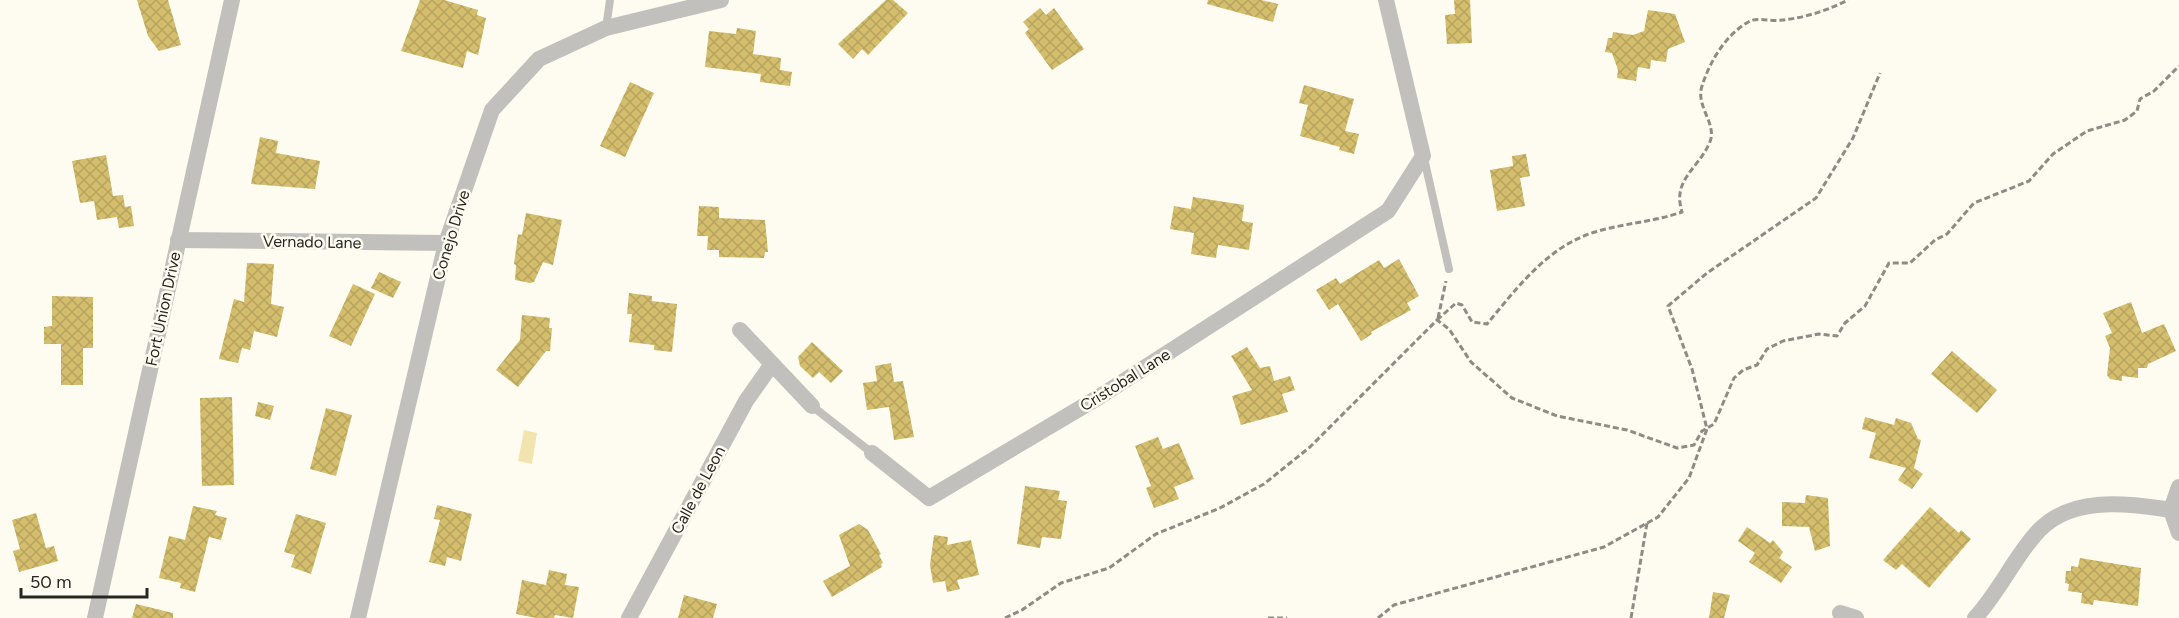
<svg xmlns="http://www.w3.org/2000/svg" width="2179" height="618" font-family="Figtree,sans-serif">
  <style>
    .green { fill: #f2e4af }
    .building { fill: url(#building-cross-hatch) }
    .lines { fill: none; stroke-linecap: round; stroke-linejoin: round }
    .path { stroke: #8d8c84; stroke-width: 3; stroke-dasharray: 6 3; stroke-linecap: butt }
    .service { stroke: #c2c0bc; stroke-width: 8 }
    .minor { stroke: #c2c0bc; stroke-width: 16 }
    .labels { text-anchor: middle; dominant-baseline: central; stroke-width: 5; stroke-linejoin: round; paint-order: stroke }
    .street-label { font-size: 16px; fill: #272622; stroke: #fefcf1 }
  </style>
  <defs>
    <pattern id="building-cross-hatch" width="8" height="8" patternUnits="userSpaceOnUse" patternTransform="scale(1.5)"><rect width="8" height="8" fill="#d4be6d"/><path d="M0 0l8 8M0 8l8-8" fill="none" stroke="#b6a35e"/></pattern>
  </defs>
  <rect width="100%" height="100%" fill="#fefcf1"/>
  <path class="green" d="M524,430l13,3 -5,31 -14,-3z"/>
  <g class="building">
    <path d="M137,0h31l13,45 -22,6 -11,-15z"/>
    <path d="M420,0h24l34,10 -1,5 9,3 -8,37 -11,-4 -4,17 -62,-17z"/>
    <path d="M886,0h7l15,13 -40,42 -6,-6 -9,10 -15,-15z"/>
    <path d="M1208,0h53l17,4 -5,18 -66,-18z"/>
    <path d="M1454,0h16l2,43 -25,1 -2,-29 10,-1z"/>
    <path d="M1040,8l6,7 8,-7 30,41 -32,21 -27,-37 4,-4 -6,-7z"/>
    <path d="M1648,10l27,4 10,28 -17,7 -2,13 -15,-2 -1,9 -12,-2 -2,14 -19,-3 1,-8 -6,-17 -7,-1 3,-14h4l1,-6 20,3 11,-4z"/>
    <path d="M737,28l19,3 -3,23 28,4 -1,12 12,2 -2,14 -30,-4 1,-8 -56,-7 4,-36 27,3z"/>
    <path d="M630,82l24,11 -29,64 -25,-11z"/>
    <path d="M1304,85l50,14 -9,32 14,3 -5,20 -15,-4 1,-3 -40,-11 8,-31 -9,-2z"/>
    <path d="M260,137l18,4 -2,12 44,8 -5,28 -64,-5z"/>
    <path d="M1526,154l4,22 -10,2 5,28 -28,5 -7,-41 23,-4 -1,-10z"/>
    <path d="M106,155l7,41 10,-1 2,12 6,-1 3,20 -15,2 -2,-11 -20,3 -3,-19 -14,2 -8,-42z"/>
    <path d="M1193,197l51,8 -2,16 11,2 -4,27 -31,-5 -2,13 -25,-4 3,-21 -24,-4 4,-23 17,3z"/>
    <path d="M699,206l20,1v11l46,2 3,32h-3l-1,6 -45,-1v-7h-12l1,-14h-11z"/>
    <path d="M526,213l36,7 -9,45 -10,-3 -9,20 -4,1 -15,-3 1,-15 -2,-1 4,-30 4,1z"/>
    <path d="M1399,259l20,37 -12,7 4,7 -40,22 1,2 -11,7 -23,-37 -9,6 -13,-20 20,-12 4,6 39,-24 5,8z"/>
    <path d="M247,263l27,1 -3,40 13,3 -7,30 -23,-6 -4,19 -8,-2 -4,15 -19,-4 15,-60 10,3z"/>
    <path d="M379,272l22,10 -8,16 -22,-10z"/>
    <path d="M353,284l22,10 -24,52 -22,-10z"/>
    <path d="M629,293l23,3v5l25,3 -5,48 -18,-2v-5l-25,-3 3,-28h-5z"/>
    <path d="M52,296l41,1v51h-10v37h-22v-41h-17v-17l8,-1z"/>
    <path d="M2131,302l11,31 22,-9 12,27 -28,13 -1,4h-9v10l-16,-2v5l-12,-2 -3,-4 3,-27 -5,-12 7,-3 -9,-20z"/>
    <path d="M522,315l28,3 -1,10h3l-2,23h-4l-28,36 -22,-17 24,-30z"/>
    <path d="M812,342l31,29 -12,12 -12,-11 -6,6 -13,-12 -2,-9z"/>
    <path d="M1247,347l13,21 10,-2 4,15 16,-5 5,14 -13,4 6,18 -47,13 -9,-29 20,-6 -21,-34z"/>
    <path d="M1952,351l45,39 -20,23 -46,-39z"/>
    <path d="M891,363l3,19 9,-1 11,56 -20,3 -5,-33 -22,3 -4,-27 14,-2 -2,-15z"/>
    <path d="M232,397l2,88 -32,1 -2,-88z"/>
    <path d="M258,402l16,4 -4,14 -15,-4z"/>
    <path d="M326,408l26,7 -16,61 -26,-7z"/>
    <path d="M1865,417l29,8 2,-7 15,5 7,16 3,1 -7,28 9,6 -11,15 -14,-9 8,-12 -37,-10 7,-25 -14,-4z"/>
    <path d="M1158,437l5,12 16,-6 15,36 -20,8 5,12 -25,9 -8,-20 5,-2 -16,-40z"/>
    <path d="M1025,486l35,5 -2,9 9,1 -6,38 -19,-2 -2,11 -23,-4z"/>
    <path d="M1806,495l22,3 2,48 -15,5 -6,-24 -27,-1v-24l23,1z"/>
    <path d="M437,505l35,9 -11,47 -14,-4 -2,9 -16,-4 11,-42 -6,-1z"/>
    <path d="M193,506l24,5 -2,4 12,3 -6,22 -12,-3 -14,55 -15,-4 1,-5 -22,-5 10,-42 16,4z"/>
    <path d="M1930,507l29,26 2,-3 10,9 -42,49 -27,-24 -6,6 -13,-10z"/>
    <path d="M36,513l10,35 8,-2 4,15 -39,11 -6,-21 7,-2 -8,-29z"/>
    <path d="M296,514l30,9 -15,51 -20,-7 4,-12 -11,-3z"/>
    <path d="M859,524l9,6 13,24 -2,1 4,8 -2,1 1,3 -50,30 -9,-16 27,-15 -11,-31z"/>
    <path d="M1747,527l23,16 3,-3 10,12 -4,6 13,9 -11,16 -32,-21 6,-9 -17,-12z"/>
    <path d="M934,535l14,2 -1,8 24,-5 8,35 -22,5 3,9 -13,3 -2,-11 -12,2 -3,-18z"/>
    <path d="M2080,558l61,10 -3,38 -44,-6 -1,5 -12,-2 1,-10 -14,-2 1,-7 -4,-1 1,-12h5v-5l7,1z"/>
    <path d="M549,570l18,4 -2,11 14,2 -6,31 -18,-3 -1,3h-18l-20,-4 6,-34 24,5z"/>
    <path d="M1713,592l17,3 -6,23h-15z"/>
    <path d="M684,595l33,9 -4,14h-35z"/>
    <path d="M136,604l37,9v5h-41z"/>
  </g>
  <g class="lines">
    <g class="path">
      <path d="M1438,318l8,-37"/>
      <path d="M1437,320l19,-17 6,2 10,17 15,2c30,-36 61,-78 108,-92 29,-9 59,-10 87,-20 -10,-32 15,-42 27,-68 10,-19 -14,-37 -7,-58 8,-25 24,-52 48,-65 9,-4 22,1 32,-1 23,-2 46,-10 66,-20"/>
      <path d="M1005,618l17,-8 39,-27 48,-15 47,-34 64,-26 44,-24 46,-37 127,-127 12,9 22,33 41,36 45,18 70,14 50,18 17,-3 8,-14 12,-7 20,-46 9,-8 14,-5 10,-16 16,-8 36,-7 18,2 8,-13 20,-17 24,-43h21l25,-23 12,-6 27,-31 55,-22 24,-27 34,-23 38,-11 12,-9 3,-12 14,-8 25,-25"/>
      <path d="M1268,618h19"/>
      <path d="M1378,618l16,-13 210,-58 54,-30 31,-39 18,-49 -15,-60 -24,-63 39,-33 109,-75 37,-60 27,-65"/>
      <path d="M1631,618l16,-95"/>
    </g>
    <g class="service">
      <path d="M606,28l4,-28"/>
      <path d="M1424,158l25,111"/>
      <path d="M812,406l60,47"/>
    </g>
    <g class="minor">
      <path d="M178,240l268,3"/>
      <path d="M740,330l72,76"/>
      <path d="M872,453l57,45 170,-101 289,-186 35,-55 -37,-156"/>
      <path d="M2179,487l-8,23 8,23"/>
      <path d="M1840,613l16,5"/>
      <path d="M95,618l137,-618"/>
      <path d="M358,618l88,-375 46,-133 47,-51 67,-31 115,-28"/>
      <path d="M629,618l117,-217 26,-37"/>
      <path d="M1975,618c23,-25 37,-56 59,-82 33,-41 90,-33 137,-26"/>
    </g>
  </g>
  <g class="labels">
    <g class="street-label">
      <text transform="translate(451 235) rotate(-73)">Conejo Drive</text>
      <text transform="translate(312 242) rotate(1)">Vernado Lane</text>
      <text transform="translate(163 309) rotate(-78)">Fort Union Drive</text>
      <text transform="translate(1125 380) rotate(-32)">Cristobal Lane</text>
      <text transform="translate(698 490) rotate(-62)">Calle de Leon</text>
    </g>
  </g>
  <path d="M21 588v9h126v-9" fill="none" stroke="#272622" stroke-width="3"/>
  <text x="30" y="588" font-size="18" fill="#272622" stroke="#fefcf1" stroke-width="4.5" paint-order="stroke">50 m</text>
</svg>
